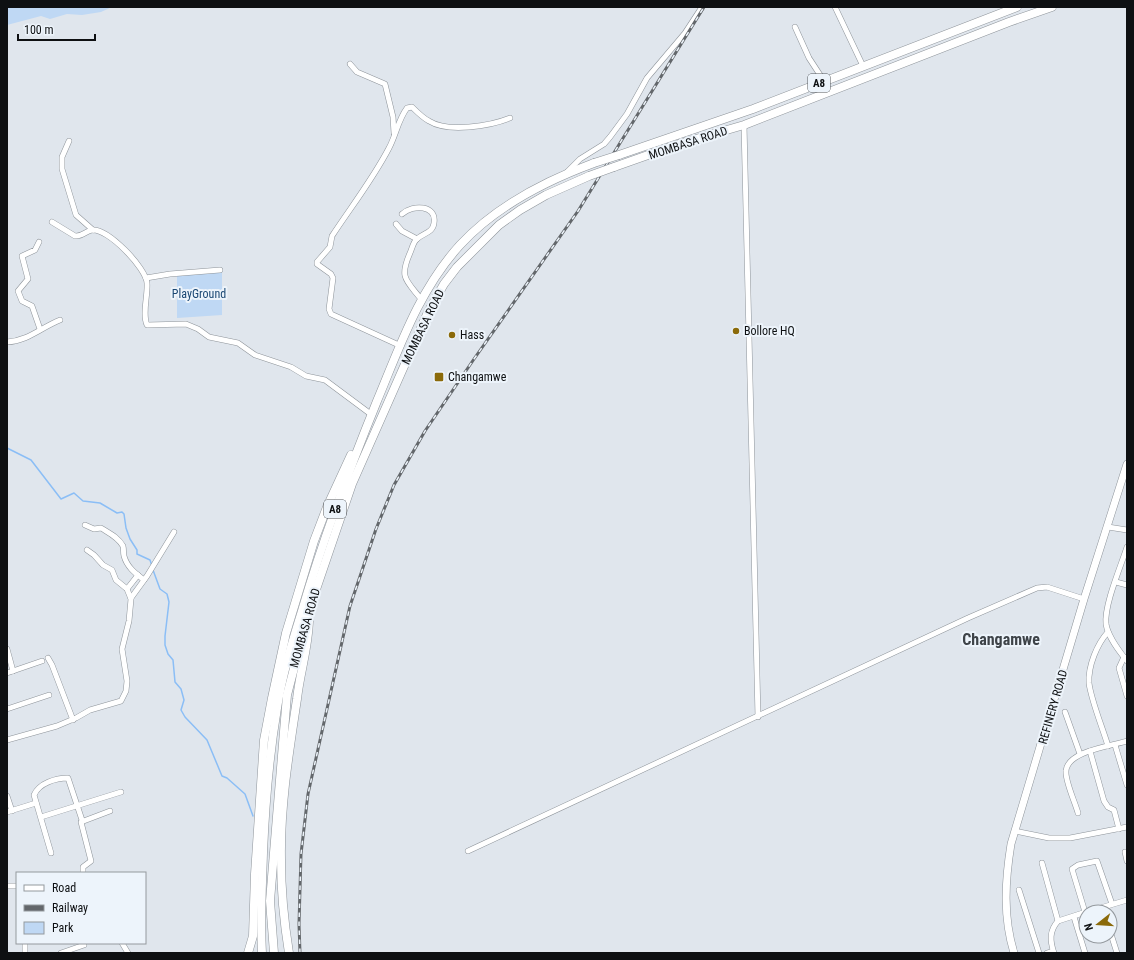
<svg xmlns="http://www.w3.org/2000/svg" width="1134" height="960" font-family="'Roboto Condensed',sans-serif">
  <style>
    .green { fill: #bfd8f4 }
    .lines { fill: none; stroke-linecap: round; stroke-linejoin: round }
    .stream { stroke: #8bbef6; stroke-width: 1.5 }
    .minor-casing { stroke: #8e949a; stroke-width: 6 }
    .major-casing { stroke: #8e949a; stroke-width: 8 }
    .highway-casing { stroke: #8e949a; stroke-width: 9 }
    .minor { stroke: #fff; stroke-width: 5 }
    .major { stroke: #fff; stroke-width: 7 }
    .highway { stroke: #fff; stroke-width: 8 }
    .rail-casing { stroke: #63676b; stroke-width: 3 }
    .rail { stroke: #edf4fb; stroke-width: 1.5; stroke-dasharray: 4.5; stroke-linecap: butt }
    .highway-bridge-casing { stroke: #8e949a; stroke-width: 9; stroke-linecap: butt }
    .highway-bridge { stroke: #fff; stroke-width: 8 }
    .poi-dot { fill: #8b6a0a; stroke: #edf4fb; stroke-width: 1.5 }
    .labels { text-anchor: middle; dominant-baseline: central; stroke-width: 4; stroke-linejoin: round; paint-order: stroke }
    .shield { fill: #edf4fb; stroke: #515458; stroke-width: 1 }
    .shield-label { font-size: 11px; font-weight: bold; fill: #0e1012 }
    .street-label { font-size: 12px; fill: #0e1012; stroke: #edf4fb }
    .park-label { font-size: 12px; fill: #1a4773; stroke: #edf4fb }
    .poi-label { font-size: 12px; fill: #0e1012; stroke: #edf4fb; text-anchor: start }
    .district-label { font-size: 16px; font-weight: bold; fill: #3e4348; stroke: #edf4fb }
  </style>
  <rect width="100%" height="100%" fill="#e0e6ed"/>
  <g class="green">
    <path d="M7,7h105l-11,5 -19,3 -15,-1 -17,5 -9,-3 -34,9z"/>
    <path d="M222,269v46l-45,3v-46z"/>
  </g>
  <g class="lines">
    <g class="stream">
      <path d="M7,448l24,12 30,39 13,-6 9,8 17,2 17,10 5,-1 2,2 2,14 4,11 7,11v4l13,6 2,6"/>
      <path d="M153,570l7,19 7,5 2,8 -4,34v9l3,9 5,6 2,22 6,7 3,11 -3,10 4,7 22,23 15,36 5,2 18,16 8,22"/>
    </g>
    <defs>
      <g id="minor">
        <path d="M835,7l28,59"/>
        <path d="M795,27l14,31 15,23"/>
        <path d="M350,64l7,8 28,12 8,33 1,16"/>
        <path d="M744,125l14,592"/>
        <path d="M69,141l-7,16v12l14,46 17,15"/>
        <path d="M567,172l13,-13 24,-15 6,-7 17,-23 20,-36 38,-45 17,-26"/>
        <path d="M402,214c11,-10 35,-9 32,9 -1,10 -11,10 -17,16 -4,3 -5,10 -7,14 -11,25 -4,27 11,46"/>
        <path d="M52,222l23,14c7,1 11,-5 17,-6 16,-2 54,38 55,53 1,12 -5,31 0,42l39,-1 12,5 11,8 29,6 17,12 36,12 15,9 19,4 47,35"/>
        <path d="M396,224l6,7 15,8"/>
        <path d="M39,242l-4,8 -13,6 6,23 -10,12 4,10 10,5 8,23"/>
        <path d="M146,278l24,-4 50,-4"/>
        <path d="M7,342c21,-1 35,-15 53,-22"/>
        <path d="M401,346l-70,-32 -2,-5 4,-31 -2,-4 -14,-10v-2l13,-15 2,-11c19,-29 41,-57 57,-88 7,-13 9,-28 18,-40l5,-1c5,5 11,11 17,14 19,12 61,5 81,-3"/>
        <path d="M85,525l9,4 7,-1c8,5 17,9 22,18 1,4 0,6 1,10 3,11 11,17 20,24"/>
        <path d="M1108,527l19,3"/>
        <path d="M1127,547c-6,19 -23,58 -21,77 2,13 13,27 21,37"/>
        <path d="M1116,582l11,3"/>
        <path d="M127,589l11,-14"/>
        <path d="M131,598l16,-22 27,-44"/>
        <path d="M7,649l6,22"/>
        <path d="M1124,657l-5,11 8,28"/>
        <path d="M48,658l4,7 21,55"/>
        <path d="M7,673l35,-12"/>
        <path d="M7,709l42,-14"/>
        <path d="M1065,712l15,42"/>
        <path d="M7,740l50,-14 19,-8 14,-8 31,-9 5,-10 1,-10 -5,-32 7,-28 2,-22 -4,-10 -11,-9 -4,-10 -9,-5 -9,-10 -7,-5"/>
        <path d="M1115,745l12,40"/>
        <path d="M1108,746c-5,-17 -17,-46 -19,-63 -1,-17 8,-39 19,-51"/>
        <path d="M1090,751l14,50 4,6 6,3 5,19"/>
        <path d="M7,796l5,15"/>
        <path d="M7,812l29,-9"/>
        <path d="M1078,813c-3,-11 -13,-32 -12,-42 1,-20 46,-25 61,-30"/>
        <path d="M41,817l80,-25"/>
        <path d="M1015,831l34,7h21l57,-11"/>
        <path d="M468,851l500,-233 69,-30 10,-1 37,12"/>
        <path d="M1125,852l2,9"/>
        <path d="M51,853l-17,-58c5,-12 22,-17 34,-17l14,42"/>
        <path d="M1042,863l16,58"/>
        <path d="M83,873v-6l8,-6 -10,-39 29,-11"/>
        <path d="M7,886h10"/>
        <path d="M1019,890l20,63"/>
        <path d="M1085,912l-13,-43 6,-4 19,-4 15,43"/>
        <path d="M1087,912l40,-12"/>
        <path d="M1074,917l11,36"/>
        <path d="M1110,931l7,22"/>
        <path d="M25,943v10"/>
        <path d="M122,943l6,10"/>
        <path d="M61,953l23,-8"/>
        <path d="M1047,953l6,-2"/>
        <path d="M1054,953c-4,-12 -5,-22 4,-32l28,-9"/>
      </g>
      <path id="major" d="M1014,953c-11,-36 -9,-72 -3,-109l73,-245 43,-135"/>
      <g id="highway">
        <path d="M619,155l134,-46 264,-102"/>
        <path d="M614,167l68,-24 62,-18 265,-103 43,-15"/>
        <path d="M248,953l5,-17 2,-62 9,-134 8,-42 14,-65 28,-92 13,-34 24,-52"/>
        <path d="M262,953c-2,-34 0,-66 1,-100 2,-49 6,-97 14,-145 5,-33 15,-65 25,-97 21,-72 47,-141 75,-210 23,-55 42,-111 83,-156 36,-39 85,-64 134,-82"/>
        <path d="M274,953l-4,-52 17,-206 23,-88 42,-123 76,-172 16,-28 13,-17 42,-42 21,-15 26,-15 43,-19"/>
        <path d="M289,953c-5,-31 -8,-62 -8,-94 -1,-53 8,-107 16,-160 3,-27 11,-50 12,-78"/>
      </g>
    </defs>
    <use href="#minor" class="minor-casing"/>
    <use href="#major" class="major-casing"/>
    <use href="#highway" class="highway-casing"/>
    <use href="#minor" class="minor"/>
    <use href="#major" class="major"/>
    <use href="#highway" class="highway"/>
    <defs>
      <path id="rail" d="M300,953l-1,-29 2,-70 7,-60 42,-188 26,-77 18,-44 31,-54 49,-72 104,-148 126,-204"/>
    </defs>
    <use href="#rail" class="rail-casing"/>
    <use href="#rail" class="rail"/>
    <defs>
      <g id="highway-bridge">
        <path d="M594,163l25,-8"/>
        <path d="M589,176l25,-9"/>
      </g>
    </defs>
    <use href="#highway-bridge" class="highway-bridge-casing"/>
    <use href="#highway-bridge" class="highway-bridge"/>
  </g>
  <g class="poi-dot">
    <circle cx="736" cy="331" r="4"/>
    <circle cx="452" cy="335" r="4"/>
    <rect x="434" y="372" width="10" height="10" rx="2"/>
  </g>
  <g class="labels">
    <g class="shield">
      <rect x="808" y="74" width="22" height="18" rx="3"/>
      <rect x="324" y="500" width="22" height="18" rx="3"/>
    </g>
    <g class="shield-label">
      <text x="819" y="83">A8</text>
      <text x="335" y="509">A8</text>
    </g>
    <g class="street-label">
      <text transform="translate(688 143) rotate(-18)">MOMBASA ROAD</text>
      <text transform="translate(423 327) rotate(-64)">MOMBASA ROAD</text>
      <text transform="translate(305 628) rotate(-74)">MOMBASA ROAD</text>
      <text transform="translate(1053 707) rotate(-74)">REFINERY ROAD</text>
    </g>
    <g class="park-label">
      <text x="199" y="294">PlayGround</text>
    </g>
    <g class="poi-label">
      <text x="744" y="331">Bollore HQ</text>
      <text x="460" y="335">Hass</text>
      <text x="448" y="377">Changamwe</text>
    </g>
    <g class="district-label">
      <text x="1001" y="639">Changamwe</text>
    </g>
  </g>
  <rect width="1134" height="960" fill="none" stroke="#0e1012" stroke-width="16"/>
  <rect x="16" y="872" width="130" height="72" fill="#edf4fb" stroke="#94999e"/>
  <rect x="24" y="885" width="20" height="6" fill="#ffffff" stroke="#94999e"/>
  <text x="52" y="892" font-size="12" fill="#0e1012">Road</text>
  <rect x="24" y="905" width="20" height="6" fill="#63676b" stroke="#94999e"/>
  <text x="52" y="912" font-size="12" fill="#0e1012">Railway</text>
  <rect x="24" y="922" width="20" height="12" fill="#bfd8f4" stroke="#94999e"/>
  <text x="52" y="932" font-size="12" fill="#0e1012">Park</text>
  <g transform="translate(1098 924) rotate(253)"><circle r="19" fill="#edf4fb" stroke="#94999e"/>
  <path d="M0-3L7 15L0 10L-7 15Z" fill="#8b6a0a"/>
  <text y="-6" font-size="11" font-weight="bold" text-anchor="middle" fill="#0e1012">N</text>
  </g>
  <path d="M18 34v6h77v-6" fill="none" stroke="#0e1012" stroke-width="2"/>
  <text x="24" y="34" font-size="12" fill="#0e1012" stroke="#edf4fb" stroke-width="3" paint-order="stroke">100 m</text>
</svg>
